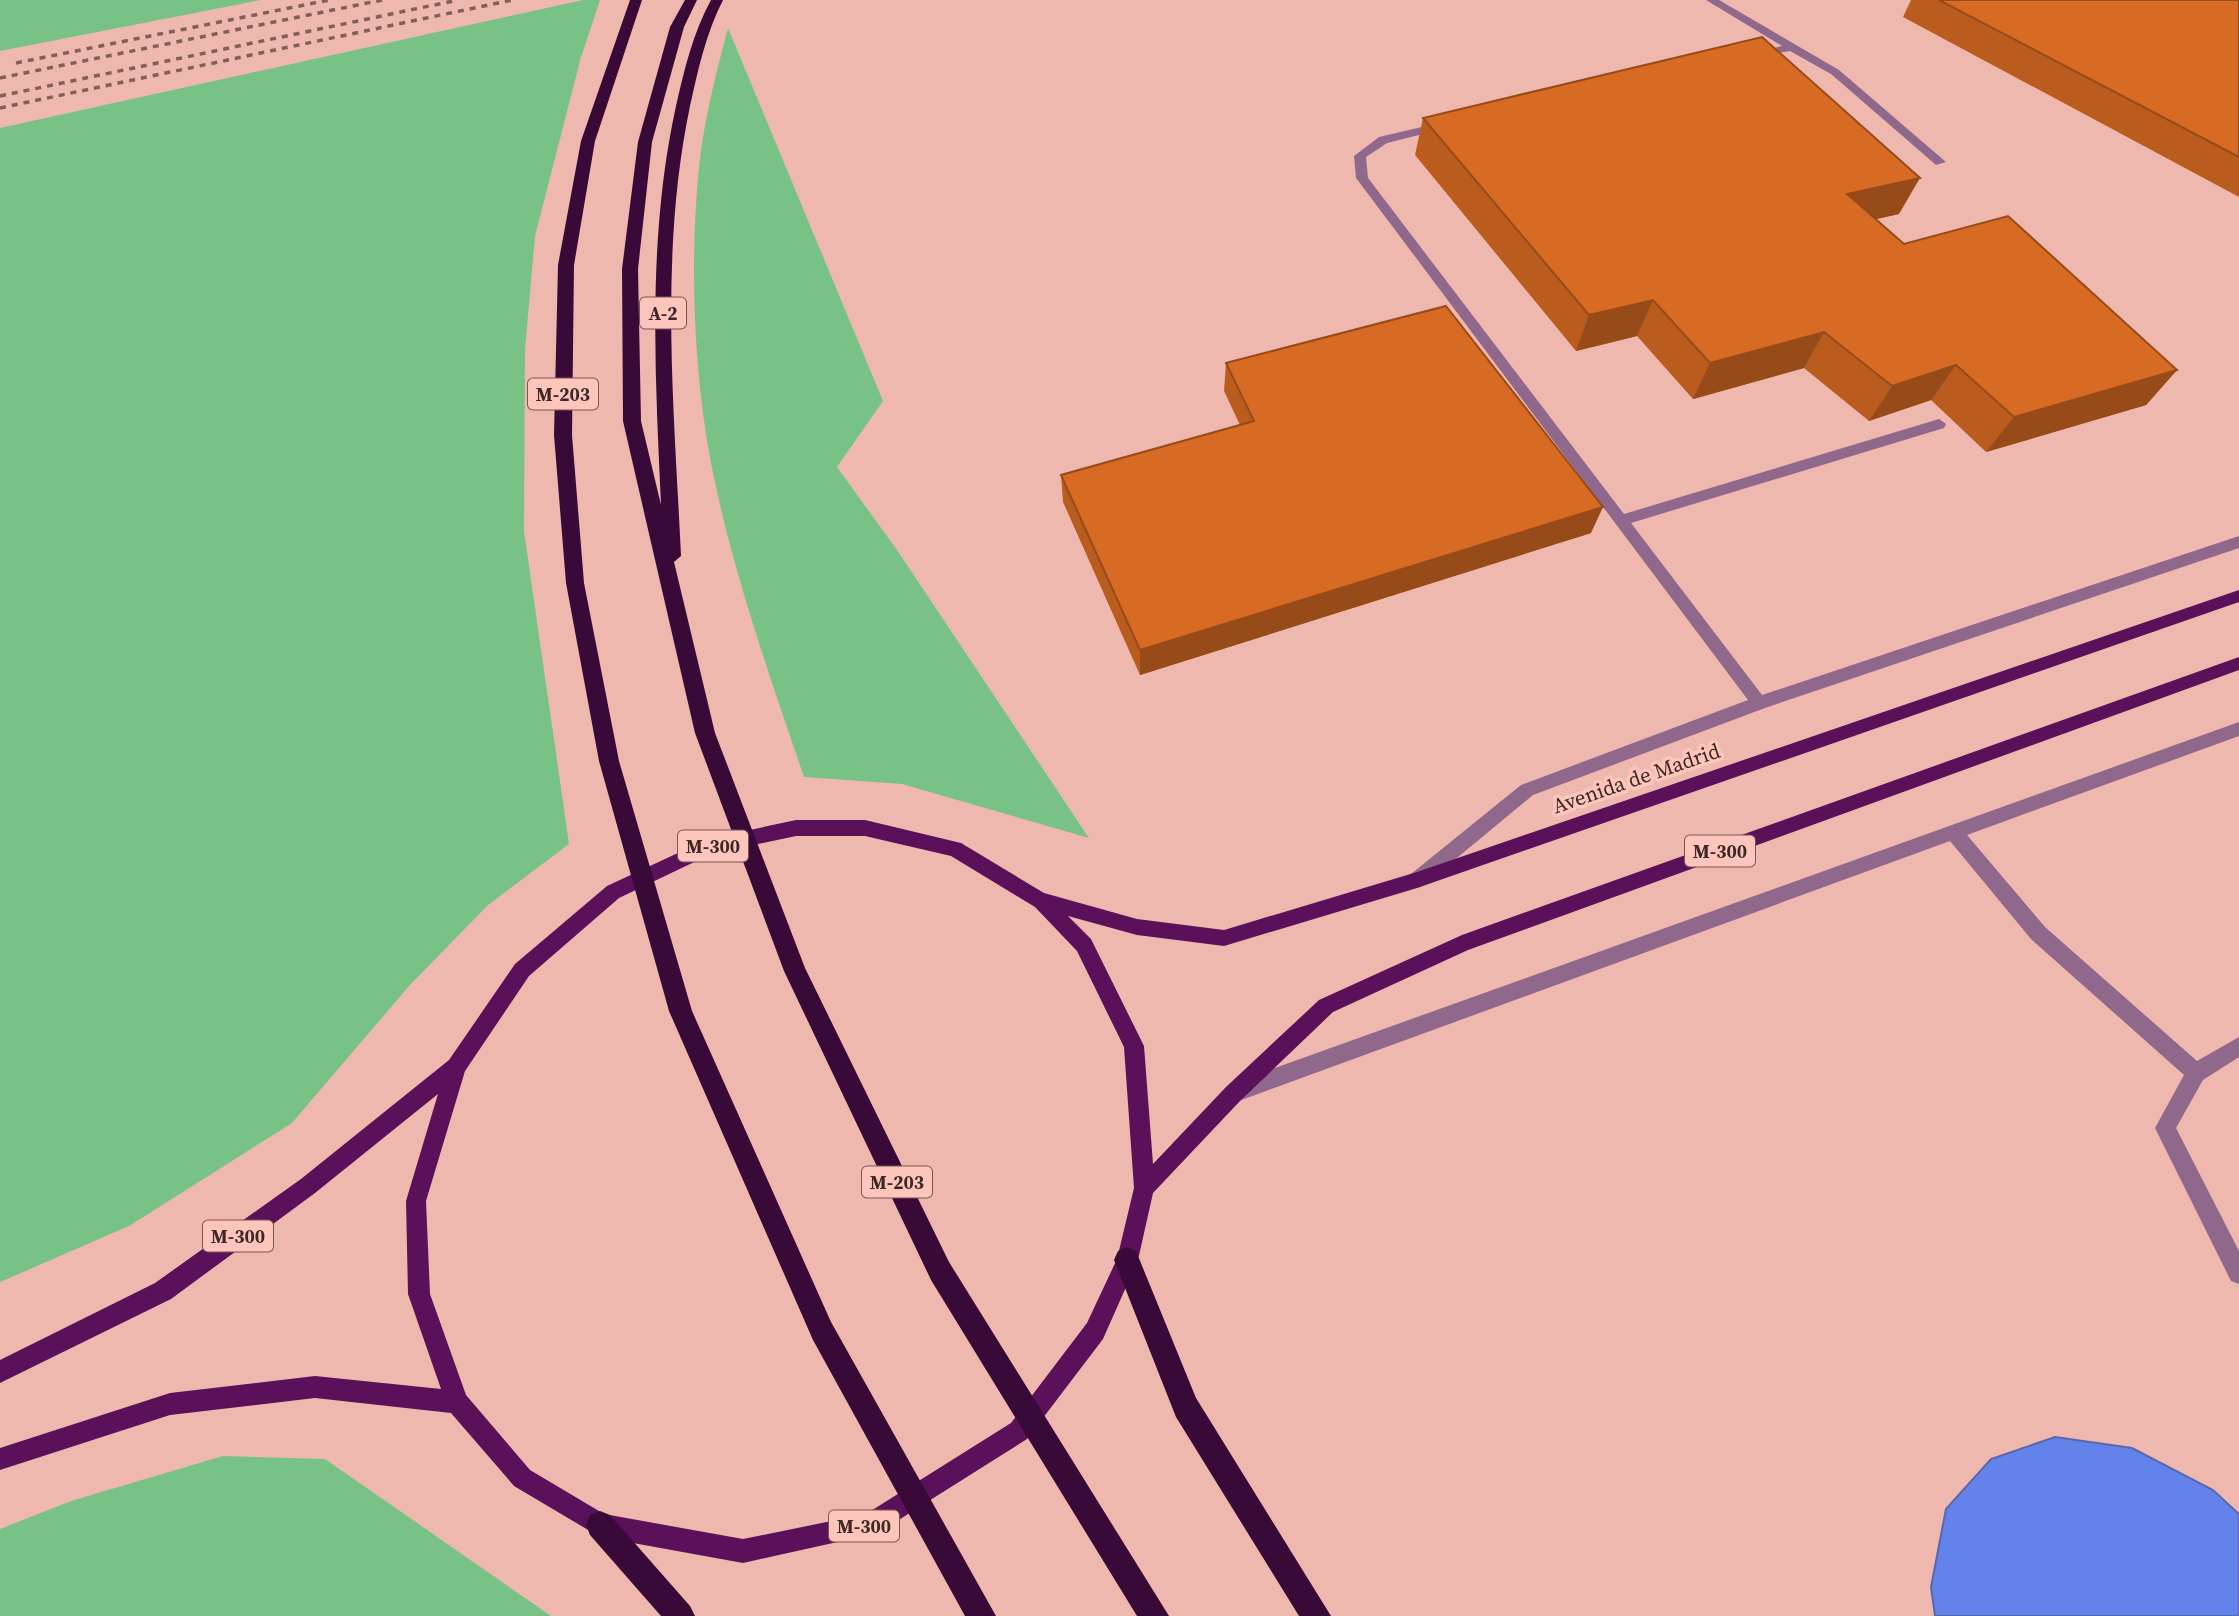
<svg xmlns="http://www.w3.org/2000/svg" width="2239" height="1616" font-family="'Source Serif 4',serif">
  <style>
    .green { fill: #78c285 }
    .water { fill: #6383ea; stroke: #5868af; stroke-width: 2 }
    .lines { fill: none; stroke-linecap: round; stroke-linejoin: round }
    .minor { fill: #8f688c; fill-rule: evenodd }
    .major { fill: #5a1159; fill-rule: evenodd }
    .highway { fill: #390a38; fill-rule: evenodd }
    .rail { stroke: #825f5a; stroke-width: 3.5; stroke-dasharray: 6 6; stroke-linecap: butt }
    .wall { fill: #ba5c1e }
    .shaded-wall { fill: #974b18 }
    .building { fill: #d86b23; stroke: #974b18; stroke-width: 2 }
    .labels { text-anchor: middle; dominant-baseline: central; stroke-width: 7; stroke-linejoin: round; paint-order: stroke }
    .shield { fill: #fdc5bc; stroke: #775752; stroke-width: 2 }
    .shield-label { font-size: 19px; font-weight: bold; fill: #3e2825 }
    .street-label { font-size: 21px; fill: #3e2825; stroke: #fdc5bc }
  </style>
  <rect width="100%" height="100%" fill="#efb8af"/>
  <g class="green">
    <path d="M0,0h261l-261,51z"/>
    <path d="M583,0h17l-19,57 -46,179 -10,113 -1,182 45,313 -81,61 -79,81 -117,137 -163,103 -129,56v-1154z"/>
    <path d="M728,28l155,373 -46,66 60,83 192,288 -187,-54 -98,-7c-35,-103 -72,-207 -93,-314 -17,-88 -21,-195 -13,-285 4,-50 17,-101 30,-150z"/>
    <path d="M223,1456l102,3 226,157h-551v-87l71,-28z"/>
  </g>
  <path class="water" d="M2055,1437l77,11 81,42 26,24v102h-304l-4,-29 15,-78 45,-50z"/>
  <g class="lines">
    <g class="minor">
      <path d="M1706,0h13l120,70 107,92 -10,3 -105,-91 -41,-23 -41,7v-4l33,-8z"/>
      <path d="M1443,122l6,4 -2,2 -60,15 -21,14 2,21 256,336 315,-95 7,5 -2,4 -313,95 131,172 477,-159v12l-474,160 -232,87 -110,91 -6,2 -6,-2 -3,-6 3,-6 110,-89 227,-85 -392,-522 -2,-22 25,-19z"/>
      <path d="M2239,722v14l-272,99 78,92 152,134 42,-24v20l-36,23 -27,48 63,123v33l-8,-3 -76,-153 29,-53 -153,-136 -81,-98 -714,261 -7,-3 -3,-7 3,-7 7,-3z"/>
    </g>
    <path class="major" d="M2239,590v12l-822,286 -193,58 -87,-11 -69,-19 23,23 53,107 9,118 73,-77 93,-87 143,-65 777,-278v13l-771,280 -135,62 -93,89 -87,92 -15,67 -35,79 -76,100 -149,94 -135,30 -143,-26 -86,-51 -63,-73 -136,-15 -145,17 -170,55v-22l170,-55 145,-17 126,13 -33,-95 -2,-93 32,-107 -123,99 -144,106 -171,84v-23l155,-77 146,-104 148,-119 66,-96 92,-78 101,-47 88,-19h69l96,23 83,50 93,26 87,11 193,-58zM796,836h69l86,20 84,51 42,44 47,96 10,141 -17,71 -30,64 -76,100 -145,91 -123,25 -139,-25 -74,-44 -64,-75 -36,-101 -4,-93 39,-130 64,-95 90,-78 92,-44z"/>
    <g class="highway">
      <path d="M630,0h12l-47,141 -21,124 -2,170 12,148 35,178 73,250 139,311 165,294h-31l-152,-276 -144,-329 -70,-250 -33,-178 -12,-148 4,-170 23,-124z"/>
      <path d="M685,0h12l-13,27 -32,115 -14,127 3,152 20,84c-6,-133 -14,-267 15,-399 8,-36 17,-73 35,-106h12c-17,33 -25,70 -33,106 -31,148 -16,300 -9,450l-7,6 41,171 90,235 144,294 220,354h-32l-206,-336 -147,-309 -89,-238 -72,-312 -1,-152 16,-127 32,-115z"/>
      <path d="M1127,1247l9,4 60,147 135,218h-32l-123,-199 -62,-157 4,-9z"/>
      <path d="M600,1511l10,4 80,91 5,10h-34l-71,-81 -4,-10 4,-10z"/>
    </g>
    <g class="rail">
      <path d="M16,63l313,-63"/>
      <path d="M0,78l382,-78"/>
      <path d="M0,96l458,-96"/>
      <path d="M0,108l512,-108"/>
    </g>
  </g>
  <g class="wall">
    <path d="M1911,0h328v197l-336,-180z"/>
    <path d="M1423,118l476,96 -23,5 28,25 273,126 -31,35 -160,47 -55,-52 -62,21 -65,-53 -111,31 -56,-63 -61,15 -161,-196z"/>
    <path d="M1226,363l365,170 -451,142 -77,-173 -2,-27 179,-50 -16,-34z"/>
  </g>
  <g class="shaded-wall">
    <path d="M1920,178l-21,36 -71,16 19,-36z"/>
    <path d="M1653,300l-16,36 -61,15 13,-36z"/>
    <path d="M1824,332l-20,36 -111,31 17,-36z"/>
    <path d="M1956,365l-25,35 -62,21 23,-35z"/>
    <path d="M2177,370l-31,35 -160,47 28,-35z"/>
    <path d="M1603,507l-12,26 -451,142v-25z"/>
  </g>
  <g class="building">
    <path d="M1939,0h300v157z"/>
    <path d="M1762,37l158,141 -73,16 57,50 104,-28 169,154 -163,47 -58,-52 -64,21 -68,-54 -114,31 -57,-63 -64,15 -166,-197z"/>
    <path d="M1446,306l157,201 -463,143 -79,-175 193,-54 -28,-58z"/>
  </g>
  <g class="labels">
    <g class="shield">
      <rect x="640" y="297.5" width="46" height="31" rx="5"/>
      <rect x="528" y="378.5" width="70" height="31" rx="5"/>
      <rect x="678" y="830.5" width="70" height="31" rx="5"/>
      <rect x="1685" y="835.5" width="70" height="31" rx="5"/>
      <rect x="862" y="1166.5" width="70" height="31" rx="5"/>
      <rect x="203" y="1220.5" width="70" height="31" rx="5"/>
      <rect x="829" y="1510.5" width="70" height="31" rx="5"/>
    </g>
    <g class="shield-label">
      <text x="663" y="313">A-2</text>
      <text x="563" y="394">M-203</text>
      <text x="713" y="846">M-300</text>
      <text x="1720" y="851">M-300</text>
      <text x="897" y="1182">M-203</text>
      <text x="238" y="1236">M-300</text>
      <text x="864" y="1526">M-300</text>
    </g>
    <g class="street-label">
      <text transform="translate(1636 778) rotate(-19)">Avenida de Madrid</text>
    </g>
  </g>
</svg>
